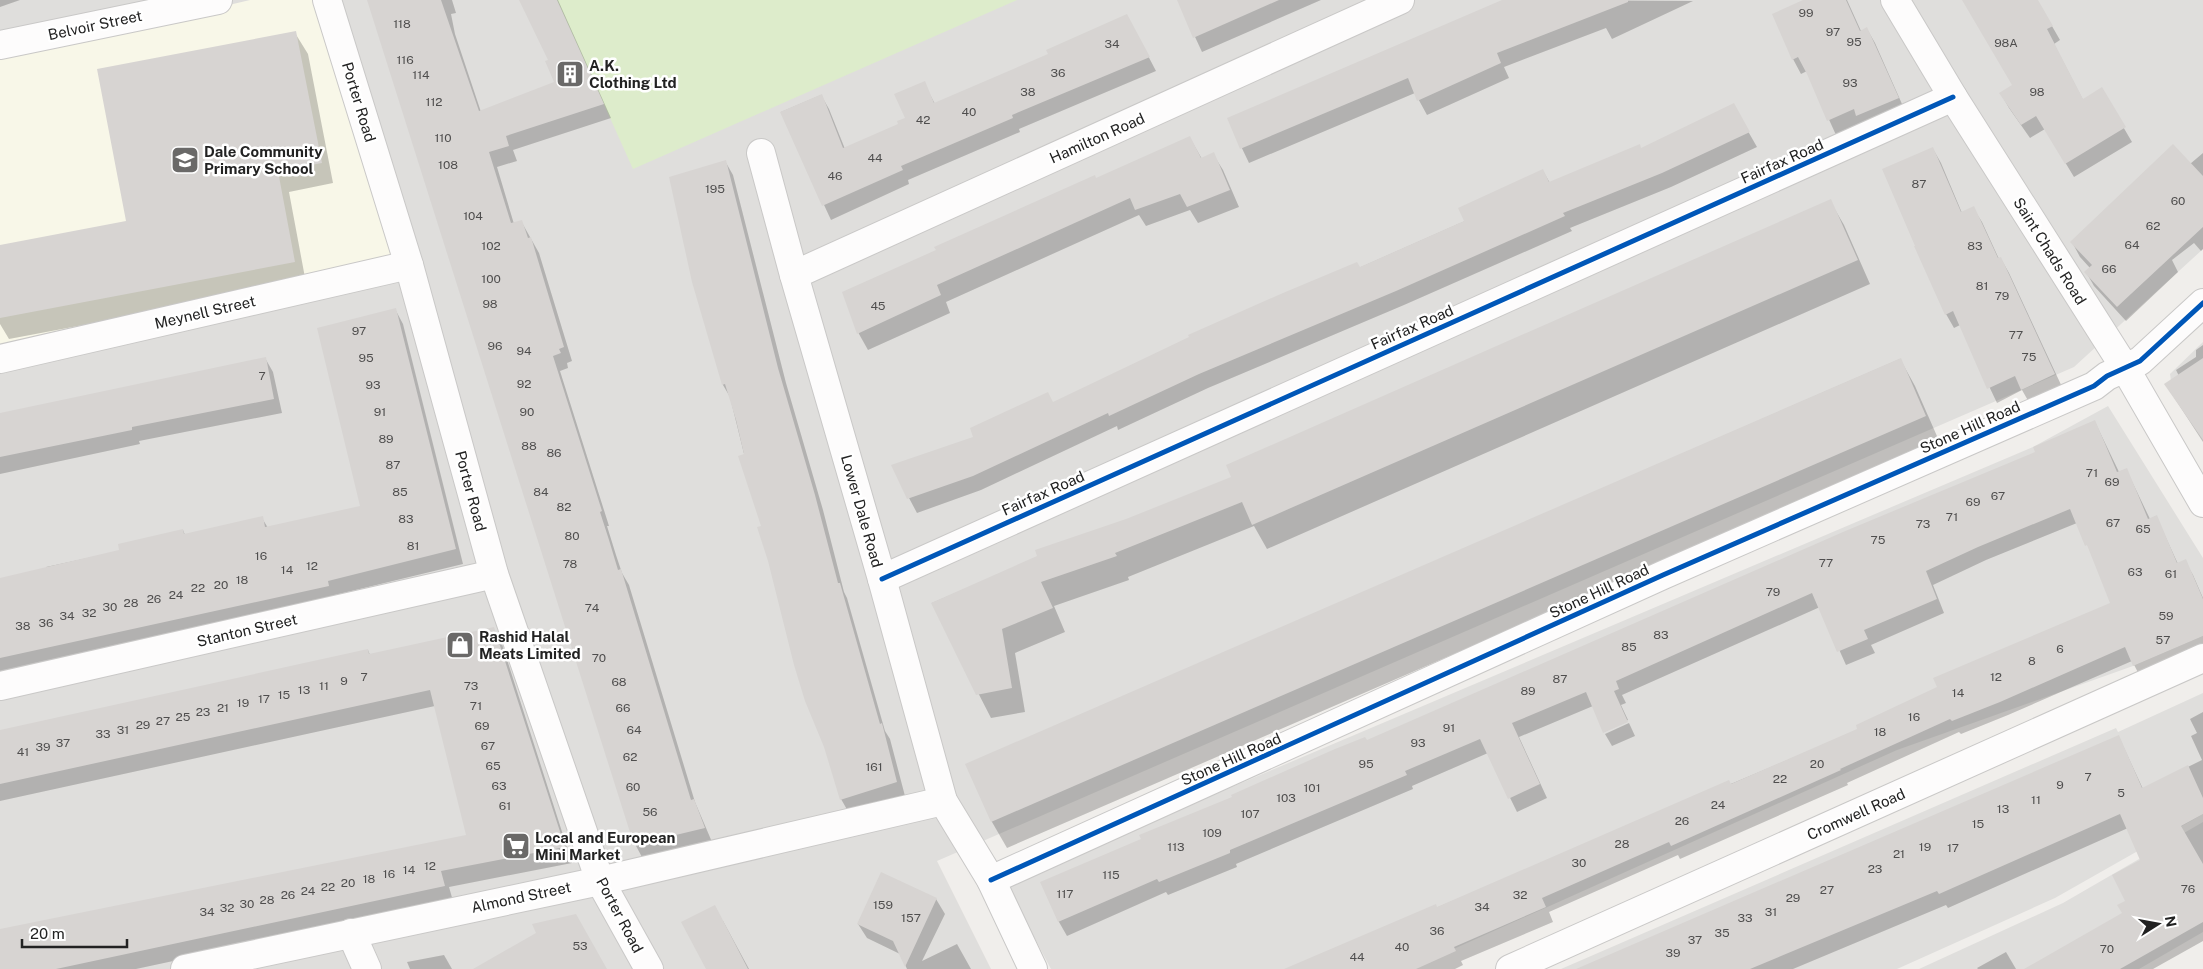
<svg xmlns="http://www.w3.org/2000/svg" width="2203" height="969" font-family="'Public Sans',sans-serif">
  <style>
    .residential { fill: #dfdedc }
    .education { fill: #f8f7e8 }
    .grass { fill: #ddeccb }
    .shadow { fill: #0003 }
    .building { fill: #d7d4d2 }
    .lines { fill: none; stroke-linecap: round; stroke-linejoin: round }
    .minor-casing { stroke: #c9c8c7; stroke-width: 30 }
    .tertiary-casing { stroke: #c9c8c7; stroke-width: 30 }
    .minor { stroke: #fdfcfc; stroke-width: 28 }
    .tertiary { stroke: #fdfcfc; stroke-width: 28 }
    .cycleway-casing { stroke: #fff; stroke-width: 8 }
    .cycleway { stroke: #0057b8; stroke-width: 5 }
    .labels { text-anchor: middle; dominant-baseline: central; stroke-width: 5; stroke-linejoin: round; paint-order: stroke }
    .number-label { font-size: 12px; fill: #4f4e4e }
    .street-label { font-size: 15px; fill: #222; stroke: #fff }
    .poi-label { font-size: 15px; font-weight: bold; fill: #222; stroke: #fff; text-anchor: start }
  </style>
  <rect width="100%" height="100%" fill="#f0eeeb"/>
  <g class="residential">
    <path d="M0,0h2203v249l-129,118 -1137,494 54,108h-991z"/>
    <path d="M2203,342v90l-32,-51 -1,-7z"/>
    <path d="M2108,406l95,152v78l-70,30 -236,84 -488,219h-358l-41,-77 1,-8 4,-5 1018,-432z"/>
    <path d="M2203,693v121l-148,84 -158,71h-336l555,-241 2,4z"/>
    <path d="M2203,822v110l-64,37h-220l144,-66z"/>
  </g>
  <path class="education" d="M250,0h71l80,260 -401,97v-298z"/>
  <path class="grass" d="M557,0h460l-384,169z"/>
  <g class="shadow">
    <path d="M0,0h20l-20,7z"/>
    <path d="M368,0h84l4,13 -5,1 4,20 26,78 74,-29 -6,-23 -28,-60h37l53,118 -98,32 4,11 -20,6 17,57 7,-3 18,32 33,108 -5,2 1,5 -8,3 49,155h-2l9,29 6,18 7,12 66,217 17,40 -69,17 -8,-15z"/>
    <path d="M1178,0h143l-119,52z"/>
    <path d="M1504,0l189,1 -81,38 -6,-11 -102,39 5,11 -82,37 -12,-22 -166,70 -21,-44z"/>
    <path d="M1806,0h41l14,31 6,-2 8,14 31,70 -70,22 -29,-64 -6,3 -8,-15z"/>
    <path d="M1963,0h74l23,40 -6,4 29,56 18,-11 31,53 -58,35 -29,-48 -15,9 -21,-30 -8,-14 13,-8z"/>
    <path d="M1134,29l22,42 -137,58 1,3 -112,48 1,4 -78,36 -50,-108 40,-17 8,14 16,40 54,-24 8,-6 17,-36 11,21 114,-49z"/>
    <path d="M295,33l13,21 25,129 -44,9 17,91 -297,56 -9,-15v-78l127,-24z"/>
    <path d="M1733,105l24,42 -86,40 -101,41 2,3 -168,74 -196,83 -90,42 -1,-4 -136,64 -64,23 -8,-15 66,-60 490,-217 78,-50 7,12 91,-34z"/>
    <path d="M1190,138l12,21 11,-5 10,16 16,37 -41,16 -8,-13 -44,16 -7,-11 -193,87 4,11 -82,37 -9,-16 -15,-42z"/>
    <path d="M1933,149l8,14 21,50 11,-5 9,14 17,37h2l8,14 54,116 -33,15 -8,-14 -25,13 -37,-78 -6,3 -8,-14z"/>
    <path d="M2203,153v96l-2,2 -7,-8 -22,17 6,12 -52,49 -32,-35 -8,-14 4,-4 -10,-11 -8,-15 118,-78z"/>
    <path d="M725,161l8,14 53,208 37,127 21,82 3,6 38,133 5,8 15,57 -56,17 -8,-14 -79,-272 -32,-130 -7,-12 -30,-103z"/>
    <path d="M1830,201l14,24 26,59 -603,265 -13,-23 -126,51 1,3 -75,26 11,26 -50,21 10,59 -34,6 -59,-115 194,-83 106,-42z"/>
    <path d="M395,309l8,15 60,240 -128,31 2,6 -337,73v-95l47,-10 -1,-2 74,-16 63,-21 2,5 77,-17 6,10 94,-21z"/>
    <path d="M2203,345v97l-37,-57 13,-9 -3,-6 20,-13v-7z"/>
    <path d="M265,358l8,14 9,41 -143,28 1,3 -140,30v-60z"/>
    <path d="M1900,359l15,27 25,57 -933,405 -15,-26 -25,-57z"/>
    <path d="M2095,422l24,50 7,-3 24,50 6,-3 22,48 7,-3 8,14 10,23v55l-61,27 -10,-19 -124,54 -47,19 -2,-2 -112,51 1,2 -168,74 -2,-4 -129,57 4,10 -92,39 2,4 -8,4h-164l568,-239 253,-126 -18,-46 -17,-35 -91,37 -53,25 11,28 -73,32 4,8 -29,12 -26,-58 -198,88 4,8 -5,2 7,15 -24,12 -11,-26 -74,31 28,61 -30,14 -29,-59 -76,33 1,3 -177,75 1,3 -69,28 -2,-3 -99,44 -8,-14 -17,-39 995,-430z"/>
    <path d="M493,629l9,15 70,219 -123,24 4,14 -317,68h-136v-39l468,-94 -33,-130 -435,95v-70l368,-81 2,5z"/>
    <path d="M2203,712v229l-50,28h-127l98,-55 18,-54 -14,-32 -180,80 -2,-3 -153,64h-215l541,-232 24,52 59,-29 -11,-24 6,-3 -7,-14z"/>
    <path d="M1629,723l6,13 -23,10 -7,-12z"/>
    <path d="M882,874l54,25 9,15 -23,47 35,-17 14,25h-64l-7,-15 -33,-16 -9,-14z"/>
    <path d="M723,921l26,48h-42z"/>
    <path d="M2006,952l10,17h-38l-1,-1z"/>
    <path d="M444,955l8,14h-42l-3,-7z"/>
  </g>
  <g class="building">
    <path d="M367,0h74l38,111 75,-29 -9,-21 3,-1 -29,-60h38l47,104 -98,32 3,10 -20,6 22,71 11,-3 6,18 3,-1 33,110 -5,2 2,4 -8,3 49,155 -2,1 9,28 9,30 3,-1 70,231 3,-1 11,29 -71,17z"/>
    <path d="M1177,0h102l-86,38z"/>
    <path d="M1502,0h126v2l-131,51 4,10 -84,38 -9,-23 -168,71 -13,-31z"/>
    <path d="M1803,0h43l14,31 7,-4 32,71 -43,18 -2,-7 -27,12 -20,-47 -9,-17 -6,3 -20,-46z"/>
    <path d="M1962,0h76l15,26 -6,3 36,70 19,-12 24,40 -61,37 -29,-48 -15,9 -22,-32 13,-8z"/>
    <path d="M1127,14l23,43 -138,58 1,3 -112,48 2,4 -81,36 -42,-94 42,-18 21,54 55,-24 -1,-3 8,-3 -11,-24 31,-13 9,22 114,-49 -2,-4z"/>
    <path d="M296,31l26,132 -44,8 17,91 -295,56v-73l126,-24 -29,-152z"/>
    <path d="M1734,103l16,29 -88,41 -99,40 2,3 -169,75 -197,83 -90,42 -1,-3 -135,63 -66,23 -16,-34 82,-28 -3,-9 78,-36 5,10 136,-65 -1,-2 95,-42 74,-31 3,5 104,-46 -6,-13 85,-39 6,13 91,-38 1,4z"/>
    <path d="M1190,136l11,22 13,-6 16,38 -43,17 -7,-13 -45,16 -5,-12 -193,87 4,10 -84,39 -15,-42 94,-42 -2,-3 161,-72 1,3z"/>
    <path d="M2173,144l30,32v51l-86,80 -33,-35 8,-7 -22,-23z"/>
    <path d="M1933,147l28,65 13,-6 24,52 3,-1 54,117 -34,16 -6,-14 -28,13 -34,-78 -8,4 -31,-69h1l-33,-77z"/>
    <path d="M726,160l52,208 37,127 23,88h2l40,141 2,-1 15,59 -57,18 -16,-53 -19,-46 -11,-36 -26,-104 -11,-34 4,-1 -23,-70 6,-2 -8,-34 -11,-36 -3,1 -30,-103 -23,-105z"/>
    <path d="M1831,199l27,61 -606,265 -10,-23 -127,51 2,3 -76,26 12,26 -51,21 10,59 -36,7 -45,-92 106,-47 -2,-6 91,-31 105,-42 -5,-12z"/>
    <path d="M396,308l60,241 -128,32 1,5 -329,72v-80l119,-28 -1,-6 65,-15 1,5 79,-18 2,11 95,-21 -43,-178z"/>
    <path d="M266,357l8,42 -142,28v3l-132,27v-44z"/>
    <path d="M1901,358l25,58 -935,406 -26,-58z"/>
    <path d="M2203,358v82l-39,-56z"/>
    <path d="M2095,420l22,52 10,-4 21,51 9,-4 20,48 9,-4 17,40v37l-70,30 -8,-19 -125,55 -48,19 -2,-2 -110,50 1,1 -170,76 -2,-4 -127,56 4,9 -92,40 2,4 -40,18h-132l152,-65 1,3 292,-127 2,4 126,-55 -1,-4 81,-38 -4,-9 177,-75 -23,-58 -2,1 -15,-37 -92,38 -52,24 11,28 -73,31 4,9 -31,13 -25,-59 -196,88 3,8 -5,2 14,31 -25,11 -17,-41 -74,31 28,61 -32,15 -28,-60 -75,32 2,4 -177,75v3l-71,29 -2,-3 -99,43 -18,-40 101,-43 -2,-4 93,-38 -1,-2 104,-46 30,-12 2,3 476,-208 192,-80 -2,-5z"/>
    <path d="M494,627l71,220 -124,24 4,15 -389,83h-56v-40l466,-94 -36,-145 -430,94v-54l368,-81 1,5z"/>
    <path d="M2119,735l23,53 46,-23 15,33v16l-22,12 22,38v58l-83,47h-96l98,-56 -5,-8 8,-4 -13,-26 28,-15 -20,-46 -181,80 -2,-3 -187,78h-174z"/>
    <path d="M881,872l56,26 -32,69 -12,-26 -36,-17z"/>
    <path d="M715,905l33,64h-42l-25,-47z"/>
    <path d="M576,914l31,55h-134l63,-36 -4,-9z"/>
  </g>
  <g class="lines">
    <defs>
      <g id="minor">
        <path d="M327,0l82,265 85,309 106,307 49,88"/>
        <path d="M0,45l218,-45"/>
        <path d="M761,153l33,122 88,304 61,222 48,79 42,89"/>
        <path d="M794,275l606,-275"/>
        <path d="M0,359l409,-94"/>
        <path d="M882,579l1071,-482"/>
        <path d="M0,686l494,-112"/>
        <path d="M991,880l672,-305 431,-189 13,-10 33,-15 63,-58"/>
        <path d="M351,933l16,36"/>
        <path d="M185,969l415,-88 343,-80"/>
        <path d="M1510,969l693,-311"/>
      </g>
      <path id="tertiary" d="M1895,0l58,97 172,271 78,135"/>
    </defs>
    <use href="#minor" class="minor-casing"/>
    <use href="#tertiary" class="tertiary-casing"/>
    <use href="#minor" class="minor"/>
    <use href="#tertiary" class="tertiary"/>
    <defs>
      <g id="cycleway">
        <path d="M882,579l1071,-482"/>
        <path d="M991,880l672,-305 431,-189 13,-10 33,-15 63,-58"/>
      </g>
    </defs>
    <use href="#cycleway" class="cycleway-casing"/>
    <use href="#cycleway" class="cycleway"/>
  </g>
  <defs>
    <symbol id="building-square" viewBox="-11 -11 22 22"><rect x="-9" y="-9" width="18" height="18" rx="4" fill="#6a6968" stroke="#fff"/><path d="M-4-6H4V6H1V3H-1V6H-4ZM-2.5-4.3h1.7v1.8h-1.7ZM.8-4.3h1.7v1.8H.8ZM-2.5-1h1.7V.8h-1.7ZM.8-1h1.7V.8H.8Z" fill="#fff"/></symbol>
    <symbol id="school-square" viewBox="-11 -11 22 22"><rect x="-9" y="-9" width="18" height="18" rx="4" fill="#6a6968" stroke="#fff"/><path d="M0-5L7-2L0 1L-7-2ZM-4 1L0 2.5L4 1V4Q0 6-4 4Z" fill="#fff"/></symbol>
    <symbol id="shop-square" viewBox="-11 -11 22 22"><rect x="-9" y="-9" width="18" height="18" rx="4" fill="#6a6968" stroke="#fff"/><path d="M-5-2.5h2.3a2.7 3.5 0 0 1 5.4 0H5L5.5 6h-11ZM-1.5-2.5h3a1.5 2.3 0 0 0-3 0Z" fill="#fff"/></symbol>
    <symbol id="supermarket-square" viewBox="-11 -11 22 22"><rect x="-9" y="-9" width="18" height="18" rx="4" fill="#6a6968" stroke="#fff"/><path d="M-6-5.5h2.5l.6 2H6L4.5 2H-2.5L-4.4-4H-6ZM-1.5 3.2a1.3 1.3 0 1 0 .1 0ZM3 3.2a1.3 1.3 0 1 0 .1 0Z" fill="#fff"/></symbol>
  </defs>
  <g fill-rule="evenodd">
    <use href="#building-square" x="554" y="58" width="32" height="32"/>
    <use href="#school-square" x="169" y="144" width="32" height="32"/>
    <use href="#shop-square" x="444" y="629" width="32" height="32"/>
    <use href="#supermarket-square" x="500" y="830" width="32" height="32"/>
  </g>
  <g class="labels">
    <g class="number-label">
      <text x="1806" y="13">99</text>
      <text x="402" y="24">118</text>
      <text x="1833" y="32">97</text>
      <text x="1854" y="42">95</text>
      <text x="2006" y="43">98A</text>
      <text x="1112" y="44">34</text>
      <text x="405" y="60">116</text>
      <text x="1058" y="73">36</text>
      <text x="421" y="75">114</text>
      <text x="1850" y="83">93</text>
      <text x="1028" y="92">38</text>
      <text x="2037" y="92">98</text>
      <text x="434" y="102">112</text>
      <text x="969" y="112">40</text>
      <text x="923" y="120">42</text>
      <text x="443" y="138">110</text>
      <text x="875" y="158">44</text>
      <text x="448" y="165">108</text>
      <text x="835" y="176">46</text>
      <text x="1919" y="184">87</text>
      <text x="715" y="189">195</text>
      <text x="2178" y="201">60</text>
      <text x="473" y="216">104</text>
      <text x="2153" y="226">62</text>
      <text x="2132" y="245">64</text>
      <text x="491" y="246">102</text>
      <text x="1975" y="246">83</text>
      <text x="2109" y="269">66</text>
      <text x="491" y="279">100</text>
      <text x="1982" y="286">81</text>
      <text x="2002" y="296">79</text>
      <text x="490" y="304">98</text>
      <text x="878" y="306">45</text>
      <text x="359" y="331">97</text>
      <text x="2016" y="335">77</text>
      <text x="495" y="346">96</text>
      <text x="524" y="351">94</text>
      <text x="2029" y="357">75</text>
      <text x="366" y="358">95</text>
      <text x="262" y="376">7</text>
      <text x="524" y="384">92</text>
      <text x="373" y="385">93</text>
      <text x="380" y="412">91</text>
      <text x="527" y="412">90</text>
      <text x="386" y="439">89</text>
      <text x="529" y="446">88</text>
      <text x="554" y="453">86</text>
      <text x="393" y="465">87</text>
      <text x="2092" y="473">71</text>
      <text x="2112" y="482">69</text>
      <text x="400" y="492">85</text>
      <text x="541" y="492">84</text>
      <text x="1998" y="496">67</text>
      <text x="1973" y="502">69</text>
      <text x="564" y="507">82</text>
      <text x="1952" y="517">71</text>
      <text x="406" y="519">83</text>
      <text x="2113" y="523">67</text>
      <text x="1923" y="524">73</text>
      <text x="2143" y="529">65</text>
      <text x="572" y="536">80</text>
      <text x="1878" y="540">75</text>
      <text x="413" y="546">81</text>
      <text x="261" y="556">16</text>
      <text x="1826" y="563">77</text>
      <text x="570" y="564">78</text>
      <text x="312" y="566">12</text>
      <text x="287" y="570">14</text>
      <text x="2135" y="572">63</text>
      <text x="2171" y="574">61</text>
      <text x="242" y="580">18</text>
      <text x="221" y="585">20</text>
      <text x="198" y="588">22</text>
      <text x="1773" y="592">79</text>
      <text x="176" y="595">24</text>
      <text x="154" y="599">26</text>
      <text x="131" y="603">28</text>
      <text x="110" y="607">30</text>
      <text x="592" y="608">74</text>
      <text x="89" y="613">32</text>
      <text x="67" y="616">34</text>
      <text x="2166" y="616">59</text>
      <text x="46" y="623">36</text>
      <text x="23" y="626">38</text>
      <text x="1661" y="635">83</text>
      <text x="2163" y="640">57</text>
      <text x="1629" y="647">85</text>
      <text x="2060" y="649">6</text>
      <text x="599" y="658">70</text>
      <text x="2032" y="661">8</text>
      <text x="364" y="677">7</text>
      <text x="1996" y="677">12</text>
      <text x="1560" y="679">87</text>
      <text x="344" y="681">9</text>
      <text x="619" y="682">68</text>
      <text x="324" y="686">11</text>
      <text x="471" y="686">73</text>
      <text x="304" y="690">13</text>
      <text x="1528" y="691">89</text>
      <text x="1958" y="693">14</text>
      <text x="284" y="695">15</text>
      <text x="264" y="699">17</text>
      <text x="243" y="703">19</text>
      <text x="476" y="706">71</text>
      <text x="223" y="708">21</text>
      <text x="623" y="708">66</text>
      <text x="203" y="712">23</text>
      <text x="183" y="717">25</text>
      <text x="1914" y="717">16</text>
      <text x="163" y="721">27</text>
      <text x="143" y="725">29</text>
      <text x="482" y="726">69</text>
      <text x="1449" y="728">91</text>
      <text x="123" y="730">31</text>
      <text x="634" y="730">64</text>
      <text x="1880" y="732">18</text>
      <text x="103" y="734">33</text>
      <text x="63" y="743">37</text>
      <text x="1418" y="743">93</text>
      <text x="488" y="746">67</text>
      <text x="43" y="747">39</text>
      <text x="23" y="752">41</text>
      <text x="630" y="757">62</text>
      <text x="1366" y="764">95</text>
      <text x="1817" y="764">20</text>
      <text x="493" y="766">65</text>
      <text x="874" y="767">161</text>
      <text x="2088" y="777">7</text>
      <text x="1780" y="779">22</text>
      <text x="2060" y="785">9</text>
      <text x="499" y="786">63</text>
      <text x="633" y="787">60</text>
      <text x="1312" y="788">101</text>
      <text x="2121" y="793">5</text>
      <text x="1286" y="798">103</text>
      <text x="2036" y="800">11</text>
      <text x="1718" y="805">24</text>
      <text x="505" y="806">61</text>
      <text x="2003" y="809">13</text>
      <text x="650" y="812">56</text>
      <text x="1250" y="814">107</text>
      <text x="1682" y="821">26</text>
      <text x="1978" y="824">15</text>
      <text x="1212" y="833">109</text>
      <text x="1622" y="844">28</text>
      <text x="1176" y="847">113</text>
      <text x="1925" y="847">19</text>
      <text x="1953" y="848">17</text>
      <text x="1899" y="854">21</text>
      <text x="1579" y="863">30</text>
      <text x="430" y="866">12</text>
      <text x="1875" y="869">23</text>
      <text x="409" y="870">14</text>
      <text x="389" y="874">16</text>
      <text x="1111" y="875">115</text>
      <text x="369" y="879">18</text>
      <text x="348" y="883">20</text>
      <text x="328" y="887">22</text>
      <text x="2188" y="889">76</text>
      <text x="1827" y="890">27</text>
      <text x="308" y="891">24</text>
      <text x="1065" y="894">117</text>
      <text x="288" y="895">26</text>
      <text x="1520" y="895">32</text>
      <text x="1793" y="898">29</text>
      <text x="267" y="900">28</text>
      <text x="247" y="904">30</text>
      <text x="883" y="905">159</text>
      <text x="1482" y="907">34</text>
      <text x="227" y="908">32</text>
      <text x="207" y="912">34</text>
      <text x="1771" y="912">31</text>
      <text x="911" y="918">157</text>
      <text x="1745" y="918">33</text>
      <text x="1437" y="931">36</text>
      <text x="1722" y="933">35</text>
      <text x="1695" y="940">37</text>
      <text x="580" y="946">53</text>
      <text x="1402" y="947">40</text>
      <text x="2107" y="949">70</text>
      <text x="1673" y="953">39</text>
      <text x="1357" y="957">44</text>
    </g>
    <g class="street-label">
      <text transform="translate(95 25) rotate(-12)">Belvoir Street</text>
      <text transform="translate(359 102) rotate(73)">Porter Road</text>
      <text transform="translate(1097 138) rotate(-24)">Hamilton Road</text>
      <text transform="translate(1782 161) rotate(-24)">Fairfax Road</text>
      <text transform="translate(2050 251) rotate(58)">Saint Chads Road</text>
      <text transform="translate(205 312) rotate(-13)">Meynell Street</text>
      <text transform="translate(1412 327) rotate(-24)">Fairfax Road</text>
      <text transform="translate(1970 427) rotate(-24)">Stone Hill Road</text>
      <text transform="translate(471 491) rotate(75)">Porter Road</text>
      <text transform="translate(1043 493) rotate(-24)">Fairfax Road</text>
      <text transform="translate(862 511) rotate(74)">Lower Dale Road</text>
      <text transform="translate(1599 591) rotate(-25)">Stone Hill Road</text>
      <text transform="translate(247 630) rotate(-13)">Stanton Street</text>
      <text transform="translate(1231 759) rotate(-24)">Stone Hill Road</text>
      <text transform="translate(1856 814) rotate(-24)">Cromwell Road</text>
      <text transform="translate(521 897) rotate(-12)">Almond Street</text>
      <text transform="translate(620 915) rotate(62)">Porter Road</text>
    </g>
    <g class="poi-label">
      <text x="589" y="65">A.K.<tspan x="589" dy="17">Clothing Ltd</tspan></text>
      <text x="204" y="151">Dale Community<tspan x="204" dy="17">Primary School</tspan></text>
      <text x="479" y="636">Rashid Halal<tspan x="479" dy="17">Meats Limited</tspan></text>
      <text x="535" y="837">Local and European<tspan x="535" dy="17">Mini Market</tspan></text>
    </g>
  </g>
  <g transform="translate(2158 924) rotate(79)" stroke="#ffffff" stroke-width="4" paint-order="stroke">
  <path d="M0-4L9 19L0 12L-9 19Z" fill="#222222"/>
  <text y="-8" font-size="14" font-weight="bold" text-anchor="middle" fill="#222222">N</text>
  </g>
  <path d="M22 939v8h105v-8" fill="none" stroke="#222222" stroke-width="2.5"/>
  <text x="30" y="939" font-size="15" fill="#222222" stroke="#ffffff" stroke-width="4" paint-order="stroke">20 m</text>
</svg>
